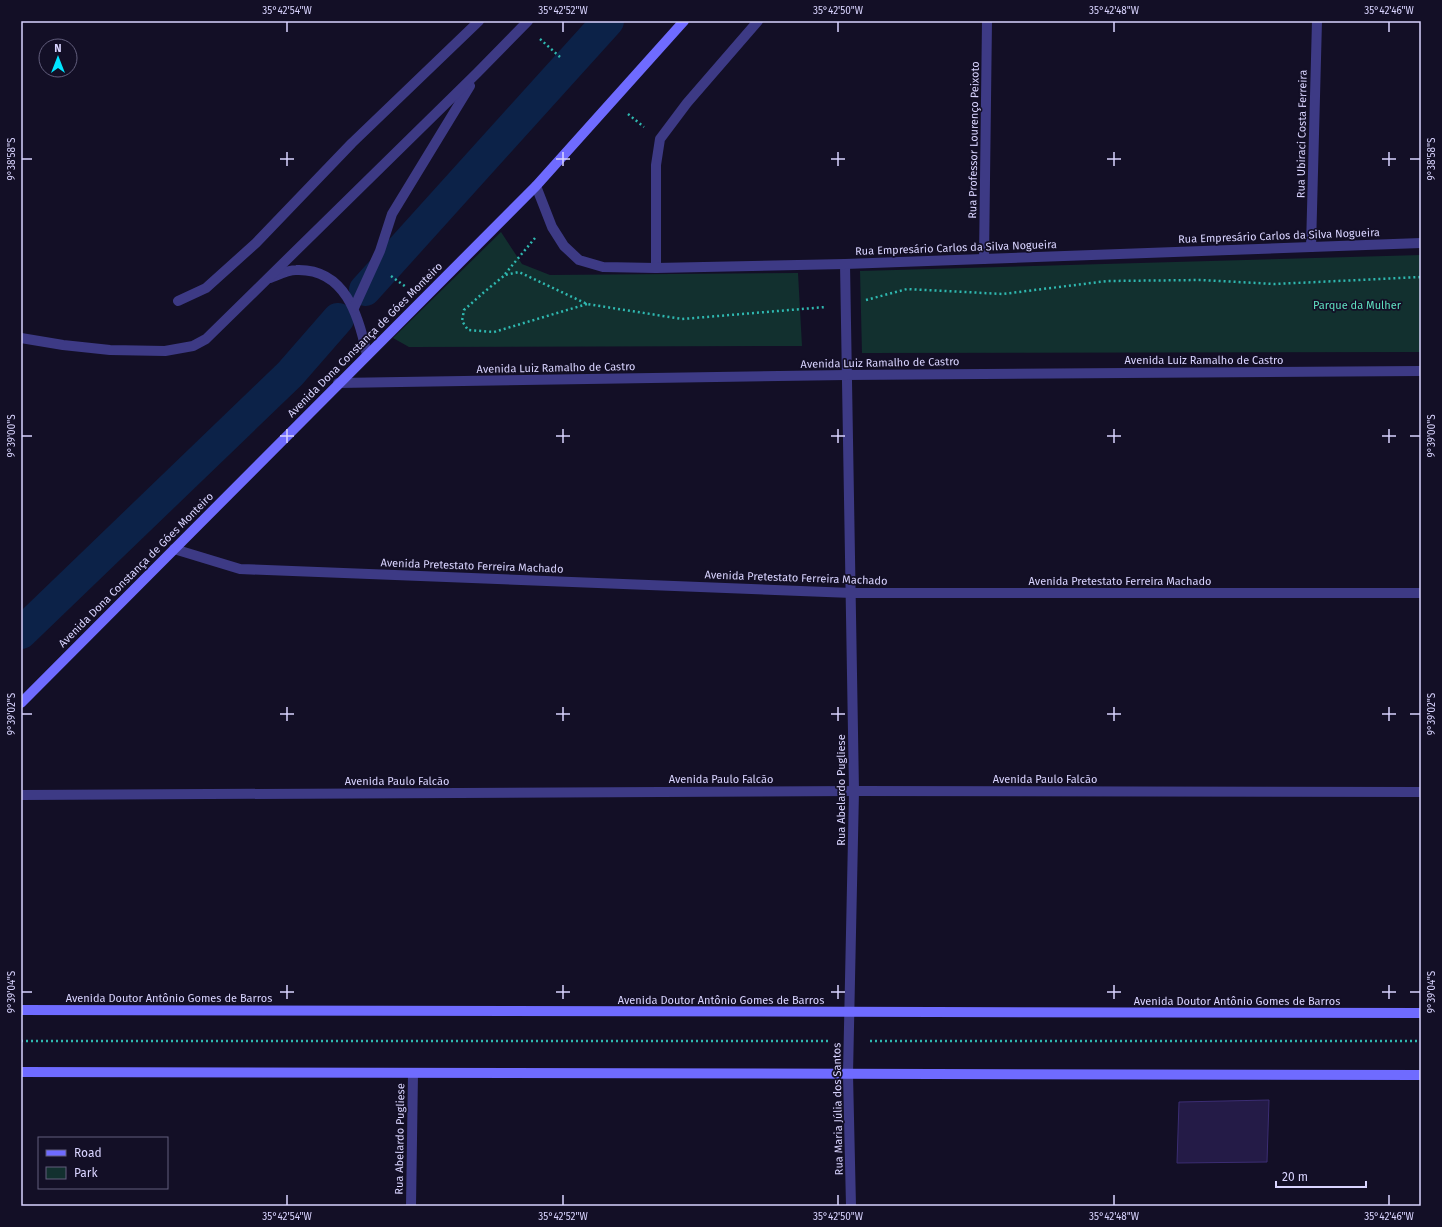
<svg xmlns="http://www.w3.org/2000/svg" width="1442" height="1227" font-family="'Fira Sans',sans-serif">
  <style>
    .green { fill: #12302f }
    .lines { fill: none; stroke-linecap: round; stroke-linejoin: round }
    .canal { stroke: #0c2248; stroke-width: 32 }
    .building { fill: #241b47; stroke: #3b2d73 }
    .path { stroke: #2fb8b0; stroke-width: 2.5; stroke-dasharray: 2 3; stroke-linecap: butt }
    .service { stroke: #3d3a85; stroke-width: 10 }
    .minor { stroke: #3d3a85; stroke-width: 10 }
    .tertiary { stroke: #3d3a85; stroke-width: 10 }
    .secondary { stroke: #6f6bff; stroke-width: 10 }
    .ticks { fill: none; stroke: #d9d4ff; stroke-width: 1.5 }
    .labels { text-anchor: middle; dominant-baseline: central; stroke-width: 3.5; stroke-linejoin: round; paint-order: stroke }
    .street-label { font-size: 11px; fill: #d9d4ff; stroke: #130f26 }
    .park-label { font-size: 11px; fill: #5fe0c0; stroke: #130f26 }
    .neatline { fill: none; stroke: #d9d4ff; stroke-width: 1.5 }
    .ticks-label { font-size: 10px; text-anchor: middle; fill: #d9d4ff }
  </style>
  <rect width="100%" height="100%" fill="#130f26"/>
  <g class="green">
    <path d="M501,232l21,32 28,11 248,-2 4,73 -393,1 -16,-9z"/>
    <path d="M1421,255v97l-559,1 -2,-82z"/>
  </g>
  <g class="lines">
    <g class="canal">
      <path d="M365,290l243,-269"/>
      <path d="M21,633l269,-259 48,-55"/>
    </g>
  </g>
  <path class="building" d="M1269,1100l-2,62 -90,1 2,-61z"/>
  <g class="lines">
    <g class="path">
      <path d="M540,39l20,18"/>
      <path d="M628,114l16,13"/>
      <path d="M505,274l30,-36"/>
      <path d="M391,276l15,11"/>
      <path d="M866,300l41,-11 96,5 104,-13 94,-1 74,4 146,-7"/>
      <path d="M587,304l-93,28 -26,-2 -6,-9 2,-11 19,-17 22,-18 14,-3 68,32 95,15 144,-12"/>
      <path d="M21,1041h807"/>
      <path d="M870,1041h551"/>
    </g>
    <g class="service">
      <path d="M270,278c8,-3 18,-8 26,-8 49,-2 63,46 71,85"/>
      <path d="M178,301l28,-13 50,-45 96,-100 127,-122"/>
      <path d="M354,308l26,-57 12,-37 78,-128"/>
      <path d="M21,338l42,7 47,5 55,1 28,-5 13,-7 271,-266 51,-52"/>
    </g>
    <g class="minor">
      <path d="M1311,247l6,-226"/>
      <path d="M984,259l3,-238"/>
      <path d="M845,264l9,527 -6,283 3,132"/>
      <path d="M656,268v-103l4,-26 27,-36 71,-82"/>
      <path d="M338,383l508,-8 575,-4"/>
      <path d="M174,549l66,20 612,24h569"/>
      <path d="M21,795l833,-4 567,1"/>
      <path d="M411,1206l2,-133"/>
    </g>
    <path class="tertiary" d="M536,186l16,41 12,19 15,14 24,7 53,1 189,-4 576,-21"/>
    <g class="secondary">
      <path d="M21,703l515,-517 148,-165"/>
      <path d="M21,1010l1400,3"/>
      <path d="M21,1072l1400,3"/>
    </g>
  </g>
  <path class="ticks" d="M287,22v10M563,22v10M838,22v10M1114,22v10M1389,22v10M287,152v14M563,152v14M838,152v14M1114,152v14M1389,152v14M22,159h10M280,159h14M556,159h14M831,159h14M1107,159h14M1382,159h14M1410,159h10M287,429v14M563,429v14M838,429v14M1114,429v14M1389,429v14M22,436h10M280,436h14M556,436h14M831,436h14M1107,436h14M1382,436h14M1410,436h10M287,707v14M563,707v14M838,707v14M1114,707v14M1389,707v14M22,714h10M280,714h14M556,714h14M831,714h14M1107,714h14M1382,714h14M1410,714h10M287,985v14M563,985v14M838,985v14M1114,985v14M1389,985v14M22,992h10M280,992h14M556,992h14M831,992h14M1107,992h14M1382,992h14M1410,992h10M287,1195v10M563,1195v10M838,1195v10M1114,1195v10M1389,1195v10"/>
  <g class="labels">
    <g class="street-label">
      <text transform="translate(1302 134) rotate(-89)">Rua Ubiraci Costa Ferreira</text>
      <text transform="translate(974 140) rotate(-89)">Rua Professor Lourenço Peixoto</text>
      <text transform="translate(1279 236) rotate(-2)">Rua Empresário Carlos da Silva Nogueira</text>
      <text transform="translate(956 248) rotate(-2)">Rua Empresário Carlos da Silva Nogueira</text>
      <text transform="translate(365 340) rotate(-45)">Avenida Dona Constança de Góes Monteiro</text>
      <text x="1204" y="360">Avenida Luiz Ramalho de Castro</text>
      <text transform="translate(880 363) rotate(-1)">Avenida Luiz Ramalho de Castro</text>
      <text transform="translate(556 368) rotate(-1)">Avenida Luiz Ramalho de Castro</text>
      <text transform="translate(472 566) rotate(2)">Avenida Pretestato Ferreira Machado</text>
      <text transform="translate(136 570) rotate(-45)">Avenida Dona Constança de Góes Monteiro</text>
      <text transform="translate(796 578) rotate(2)">Avenida Pretestato Ferreira Machado</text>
      <text x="1120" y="581">Avenida Pretestato Ferreira Machado</text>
      <text x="721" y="779">Avenida Paulo Falcão</text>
      <text x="1045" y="779">Avenida Paulo Falcão</text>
      <text x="397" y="781">Avenida Paulo Falcão</text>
      <text transform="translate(841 790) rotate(-90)">Rua Abelardo Pugliese</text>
      <text x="169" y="998">Avenida Doutor Antônio Gomes de Barros</text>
      <text x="721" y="1000">Avenida Doutor Antônio Gomes de Barros</text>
      <text x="1237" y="1001">Avenida Doutor Antônio Gomes de Barros</text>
      <text transform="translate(838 1109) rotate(-91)">Rua Maria Júlia dos Santos</text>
      <text transform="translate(400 1139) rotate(-89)">Rua Abelardo Pugliese</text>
    </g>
    <g class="park-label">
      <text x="1357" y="305">Parque da Mulher</text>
    </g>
  </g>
  <rect width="1442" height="1227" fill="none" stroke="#130f26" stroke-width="44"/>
  <rect x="38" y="1137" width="130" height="52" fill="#130f26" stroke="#625e7d"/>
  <rect x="46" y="1150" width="20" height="6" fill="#6f6bff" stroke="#625e7d"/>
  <text x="74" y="1157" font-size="12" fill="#d9d4ff">Road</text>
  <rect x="46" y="1167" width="20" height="12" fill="#12302f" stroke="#625e7d"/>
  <text x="74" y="1177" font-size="12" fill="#d9d4ff">Park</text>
  <g transform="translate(58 58)"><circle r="19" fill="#130f26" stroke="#625e7d"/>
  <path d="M0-3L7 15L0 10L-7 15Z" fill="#00e5ff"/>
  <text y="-6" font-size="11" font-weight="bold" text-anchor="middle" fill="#d9d4ff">N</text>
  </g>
  <path d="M1276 1181v6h90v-6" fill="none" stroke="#d9d4ff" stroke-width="2"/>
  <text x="1282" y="1181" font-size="12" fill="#d9d4ff" stroke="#130f26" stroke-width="3" paint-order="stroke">20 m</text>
  <rect x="22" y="22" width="1398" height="1183" class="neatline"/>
  <g class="ticks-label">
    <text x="287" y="14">35°42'54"W</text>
    <text x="563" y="14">35°42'52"W</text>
    <text x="838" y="14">35°42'50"W</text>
    <text x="1114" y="14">35°42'48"W</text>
    <text x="1389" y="14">35°42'46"W</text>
    <text transform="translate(11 159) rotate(-90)" y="4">9°38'58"S</text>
    <text transform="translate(1431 159) rotate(-90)" y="4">9°38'58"S</text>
    <text transform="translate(11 436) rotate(-90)" y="4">9°39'00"S</text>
    <text transform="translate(1431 436) rotate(-90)" y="4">9°39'00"S</text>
    <text transform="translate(11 714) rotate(-90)" y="4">9°39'02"S</text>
    <text transform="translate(1431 714) rotate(-90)" y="4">9°39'02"S</text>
    <text transform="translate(11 992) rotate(-90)" y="4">9°39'04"S</text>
    <text transform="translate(1431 992) rotate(-90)" y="4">9°39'04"S</text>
    <text x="287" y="1220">35°42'54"W</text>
    <text x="563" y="1220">35°42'52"W</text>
    <text x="838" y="1220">35°42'50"W</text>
    <text x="1114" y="1220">35°42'48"W</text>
    <text x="1389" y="1220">35°42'46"W</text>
  </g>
</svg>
